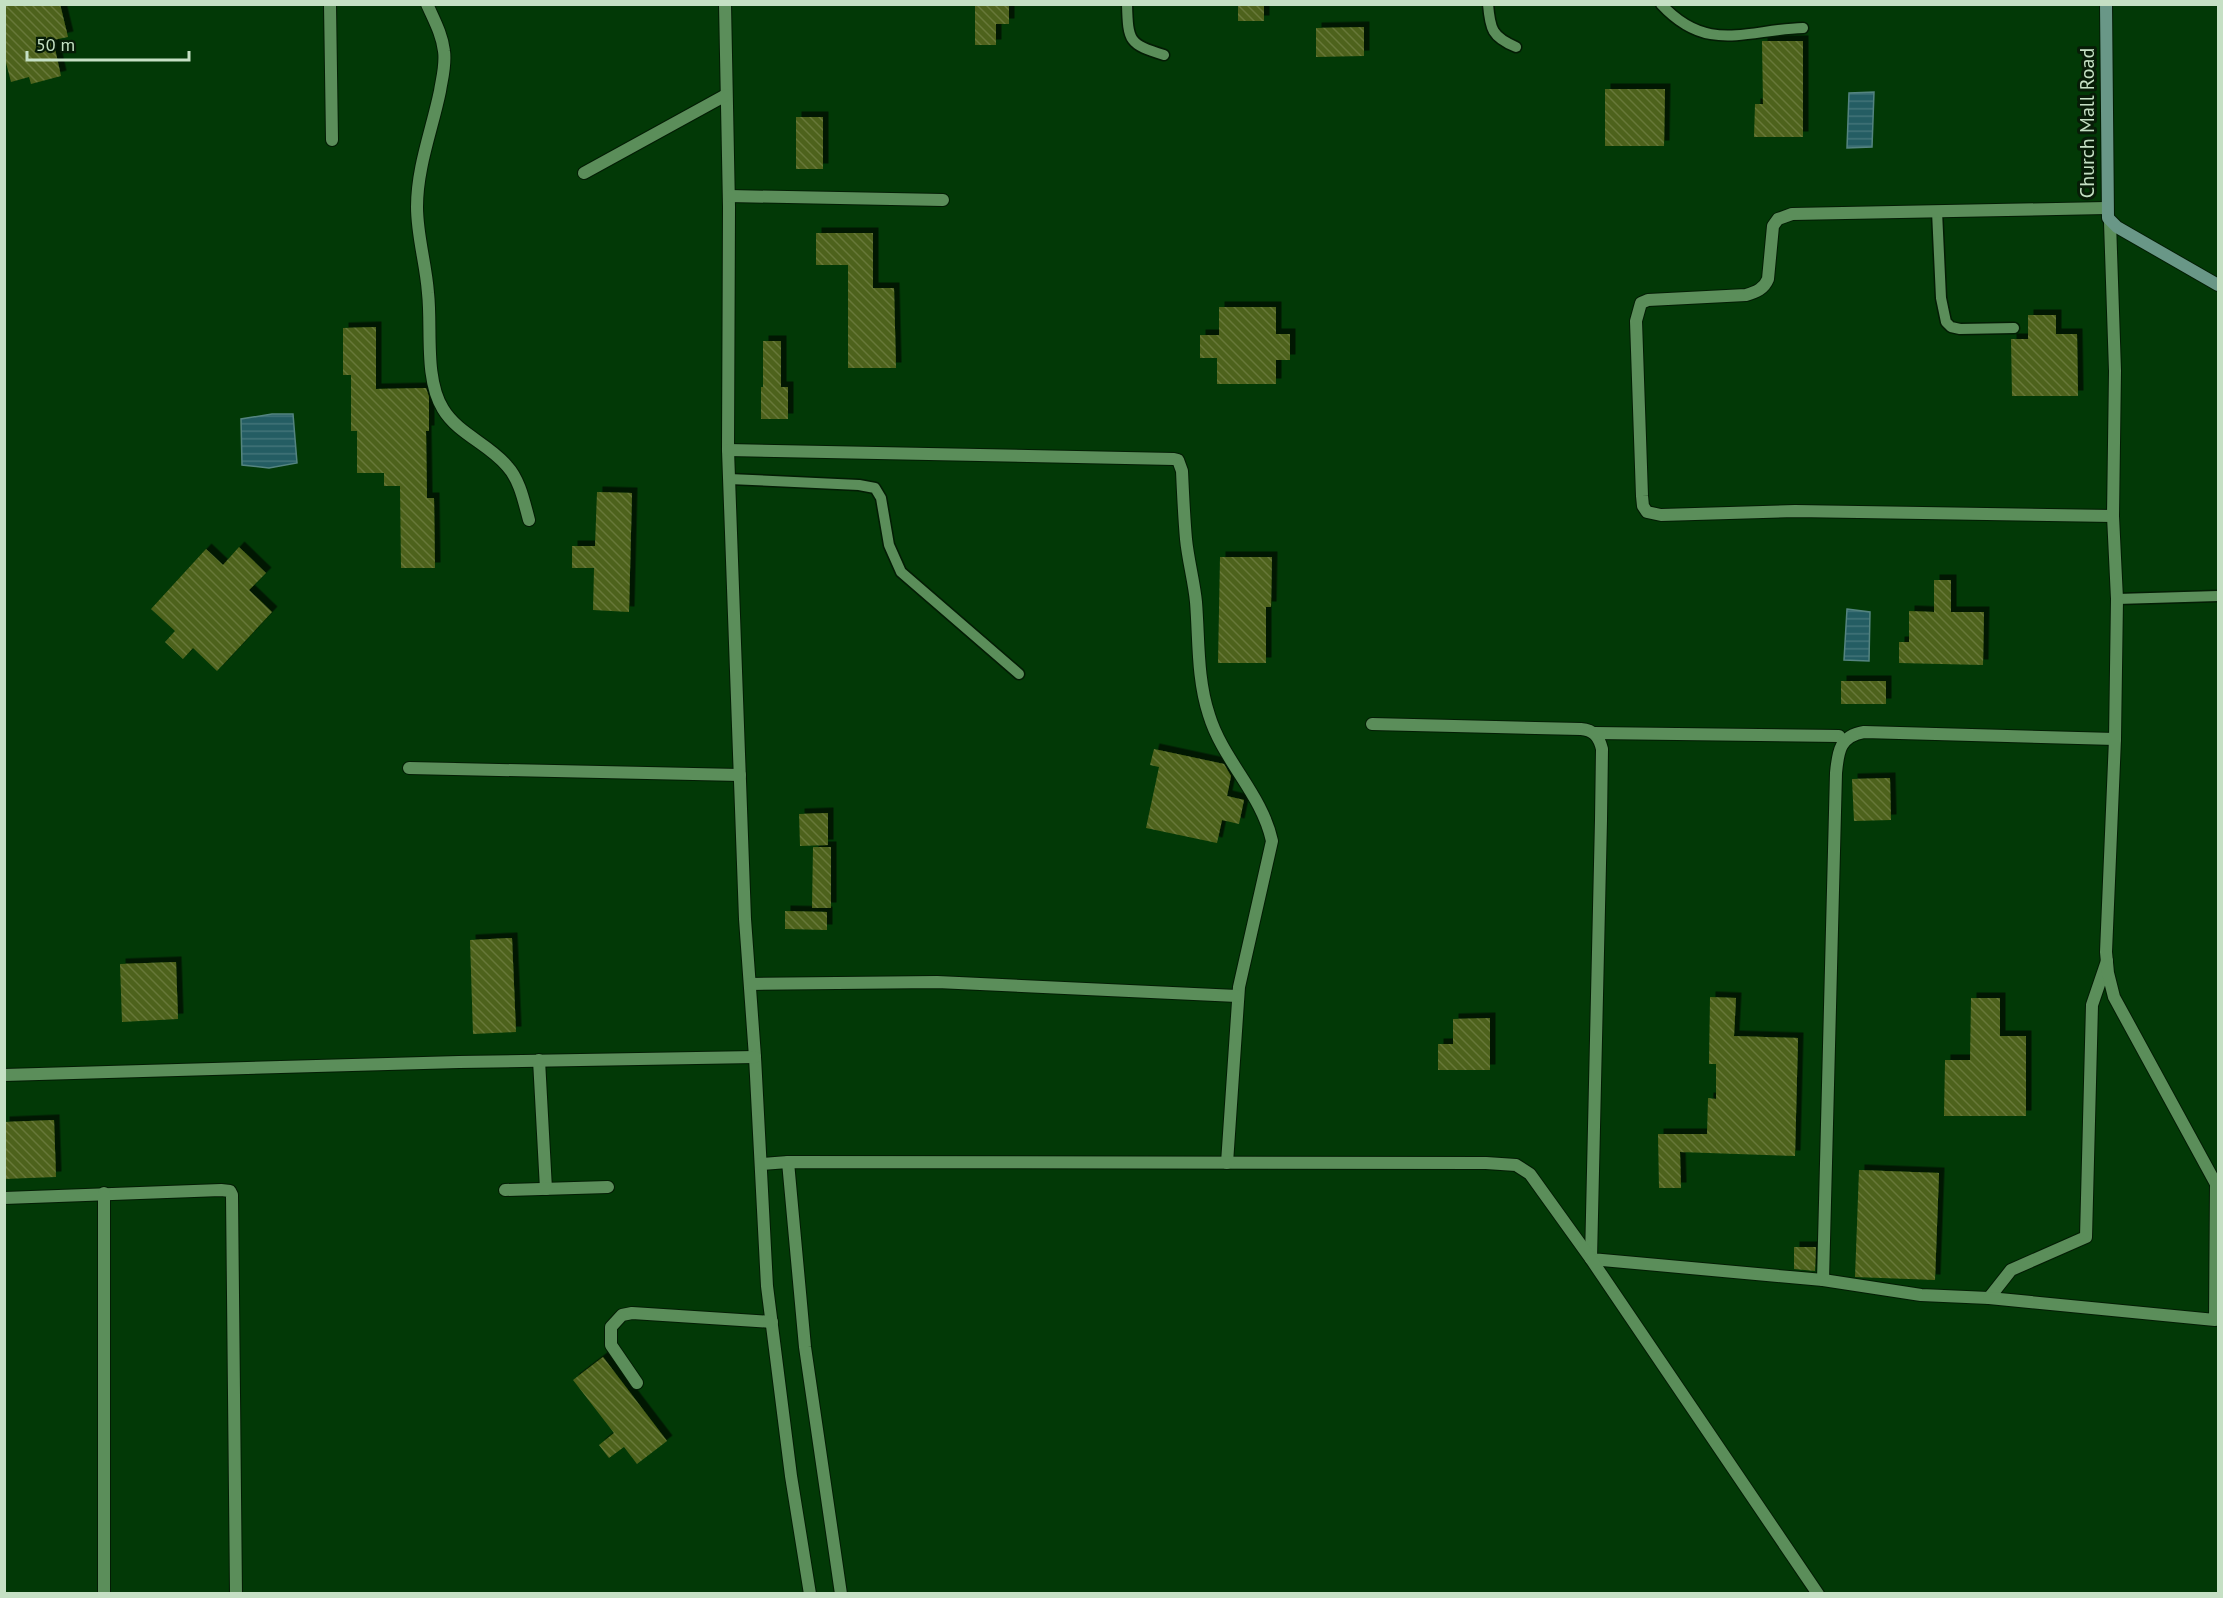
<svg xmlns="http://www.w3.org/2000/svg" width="2223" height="1598" font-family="'PT Sans',sans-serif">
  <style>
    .water { fill: url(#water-rules); stroke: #548480; stroke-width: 1.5 }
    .building { fill: url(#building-back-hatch); filter: url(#shadow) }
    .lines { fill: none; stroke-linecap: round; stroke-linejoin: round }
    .lane-casing { stroke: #031c04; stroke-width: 13 }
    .street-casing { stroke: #031c04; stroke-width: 14 }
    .secondary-casing { stroke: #031c04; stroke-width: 14 }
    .lane { stroke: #5b8e5a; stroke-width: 10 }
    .street { stroke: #5b8e5a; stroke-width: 12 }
    .secondary { stroke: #699787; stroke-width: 12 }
    .labels { text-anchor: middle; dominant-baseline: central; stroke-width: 6; stroke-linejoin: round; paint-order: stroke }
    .street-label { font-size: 20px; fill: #c5e0c4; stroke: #071c07 }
  </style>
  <defs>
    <pattern id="water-rules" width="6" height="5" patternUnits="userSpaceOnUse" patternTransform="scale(1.5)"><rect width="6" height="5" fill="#245d63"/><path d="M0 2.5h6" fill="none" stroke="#427478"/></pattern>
    <pattern id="building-back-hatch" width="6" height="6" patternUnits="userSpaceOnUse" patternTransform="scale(1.5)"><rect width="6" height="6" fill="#4e621a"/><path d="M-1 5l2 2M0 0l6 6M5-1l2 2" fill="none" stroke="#66783a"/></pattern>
    <filter id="shadow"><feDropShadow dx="5.5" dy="-5.5" stdDeviation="0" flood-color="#0009"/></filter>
  </defs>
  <rect width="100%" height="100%" fill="#023906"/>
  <g class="water">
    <path d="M1874,92l-2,55 -25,1 2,-55z"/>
    <path d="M272,414h21l4,49 -28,5 -27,-3 -1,-46z"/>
    <path d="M1847,609l23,3 -1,49 -25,-1z"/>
  </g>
  <g class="building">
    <path d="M4,4h56l8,33 -15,3 8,36 -30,8 -2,-7 -18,5 -7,-27z"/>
    <path d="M975,4h34v20h-13v21h-21z"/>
    <rect x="1238" y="4" width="26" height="17"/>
    <path d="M1364,27v29l-48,1v-29z"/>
    <path d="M1762,41h41v96h-49l1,-33h8z"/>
    <path d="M1605,89h60l-1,57h-59z"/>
    <rect x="796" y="117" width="27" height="52"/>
    <path d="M816,233h57v55h21l2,80h-48v-103h-32z"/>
    <path d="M1219,307h57v27h14v26h-14v24h-59v-26h-17v-23h19z"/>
    <path d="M2028,315h28v19h21l1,62h-66l-1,-57h17z"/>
    <path d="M376,327v62l50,-1 3,9v34h-3l1,67h7l1,70h-34l-1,-82h-16v-13h-27v-42h-6v-56h-8v-47z"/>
    <path d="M763,341h18v46h7v32h-27v-32h2z"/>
    <path d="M597,492l35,1 -3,119 -36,-2 1,-42h-22v-22h23z"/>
    <path d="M239,547l27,26 -17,17 23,22 -55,59 -24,-23 -10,11 -18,-17 10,-11 -24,-22 55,-60 17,16z"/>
    <path d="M1220,557h52l-1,50h-5v56h-48z"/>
    <path d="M1934,580h17v32h33l-1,53 -84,-2v-21h10v-31l25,1z"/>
    <rect x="1841" y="681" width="45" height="23"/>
    <path d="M1154,749l70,15 7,12 -4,20 17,4 -5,24 -17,-4 -5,23 -71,-15 13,-61 -9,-2z"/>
    <path d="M1890,778l1,42 -37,1 -2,-42z"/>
    <path d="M828,813v32l-28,1 -1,-32z"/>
    <path d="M813,847h18v61h-19z"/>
    <path d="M785,911l42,1v18l-42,-1z"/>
    <path d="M512,938l4,94 -43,2 -3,-94z"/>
    <path d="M176,962l2,57 -56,3 -2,-58z"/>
    <path d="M1710,997l26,1 -2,38 64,2 -3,118 -115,-4 1,36h-22l-1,-54h49l1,-36 8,1v-35h-7z"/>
    <path d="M1971,998h29v38h26v80h-82l1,-56h25z"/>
    <path d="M1490,1018v52h-52v-26h15v-25z"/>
    <path d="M54,1120l2,57 -52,2v-57z"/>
    <path d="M1859,1170l80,3 -4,107 -80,-3z"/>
    <path d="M1794,1247h22l-1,24 -21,-2z"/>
    <path d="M603,1357l64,84 -30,23 -13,-17 -15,11 -10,-13 15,-12 -41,-53z"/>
  </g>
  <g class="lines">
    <defs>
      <g id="lane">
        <path d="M1127,4c1,38 2,40 37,51"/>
        <path d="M1488,4c2,25 4,33 28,43"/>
        <path d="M1661,4c46,50 84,26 142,24"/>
        <path d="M1937,211l4,87 5,24 5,5 9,2 54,-1"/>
        <path d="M729,479l130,6 16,3 6,10 8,47 12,27 118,102"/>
        <path d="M2117,599l101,-3"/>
      </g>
      <g id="street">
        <path d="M330,4l2,136"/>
        <path d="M427,4c7,16 15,30 17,47 2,14 -2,27 -4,40 -8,39 -23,76 -23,116 0,29 9,57 11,86 4,35 -4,85 15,116 15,25 46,35 64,57 13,14 17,36 22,54"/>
        <path d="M725,4l4,203 -1,243 17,469 10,138 12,229 24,190 19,118"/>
        <path d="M584,173l142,-78"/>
        <path d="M729,196l214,4"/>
        <path d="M2106,208l-314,6 -14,5 -5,7 -5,53c-4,10 -12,13 -22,16l-98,5 -7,3 -5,18 6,175 1,10 4,6 14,3 134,-4 318,5"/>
        <path d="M728,450l446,9 4,1 4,11c1,23 2,45 4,68 2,21 8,42 10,63 3,38 1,77 13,113 14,46 53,79 63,126l-33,146 -12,176"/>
        <path d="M1372,724l209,5c13,1 18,8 21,20l-1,71 -10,439 232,21 98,15 68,3 22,-28 75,-33 6,-232 15,-44"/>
        <path d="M1594,733l245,3"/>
        <path d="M409,768l331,7"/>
        <path d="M750,984l187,-2 300,14"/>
        <path d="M539,1060l7,129"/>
        <path d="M4,1075l455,-13 296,-5"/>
        <path d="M788,1162l17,185 36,247"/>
        <path d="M761,1164l27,-2 698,1 30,2 14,9 61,85 227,335"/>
        <path d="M505,1190l103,-3"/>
        <path d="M4,1198l217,-8 9,1 2,4 4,399"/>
        <path d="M1823,1280l13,-507c2,-22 4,-37 28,-41l251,7"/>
        <path d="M1989,1298l226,22 1,-136 -102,-187 -6,-24 -2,-21 9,-213 2,-140 -4,-83 2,-145 -5,-149"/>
        <path d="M637,1383l-26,-38v-18l11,-12 10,-2 140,9"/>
        <path d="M104,1594v-401"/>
      </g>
      <path id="secondary" d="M2106,4l2,214 9,9 101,58"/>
    </defs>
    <use href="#lane" class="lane-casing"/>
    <use href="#street" class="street-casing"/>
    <use href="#secondary" class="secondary-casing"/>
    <use href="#lane" class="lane"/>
    <use href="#street" class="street"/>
    <use href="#secondary" class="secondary"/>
  </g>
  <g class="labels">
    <g class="street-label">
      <text transform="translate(2087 123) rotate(-90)">Church Mall Road</text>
    </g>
  </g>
  <rect width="2223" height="1598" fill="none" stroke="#c5e0c4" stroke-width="12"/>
  <path d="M27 51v9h162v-9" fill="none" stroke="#c5e0c4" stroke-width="3"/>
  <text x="36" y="51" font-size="18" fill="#c5e0c4" stroke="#071c07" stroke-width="4.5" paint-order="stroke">50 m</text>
</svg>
